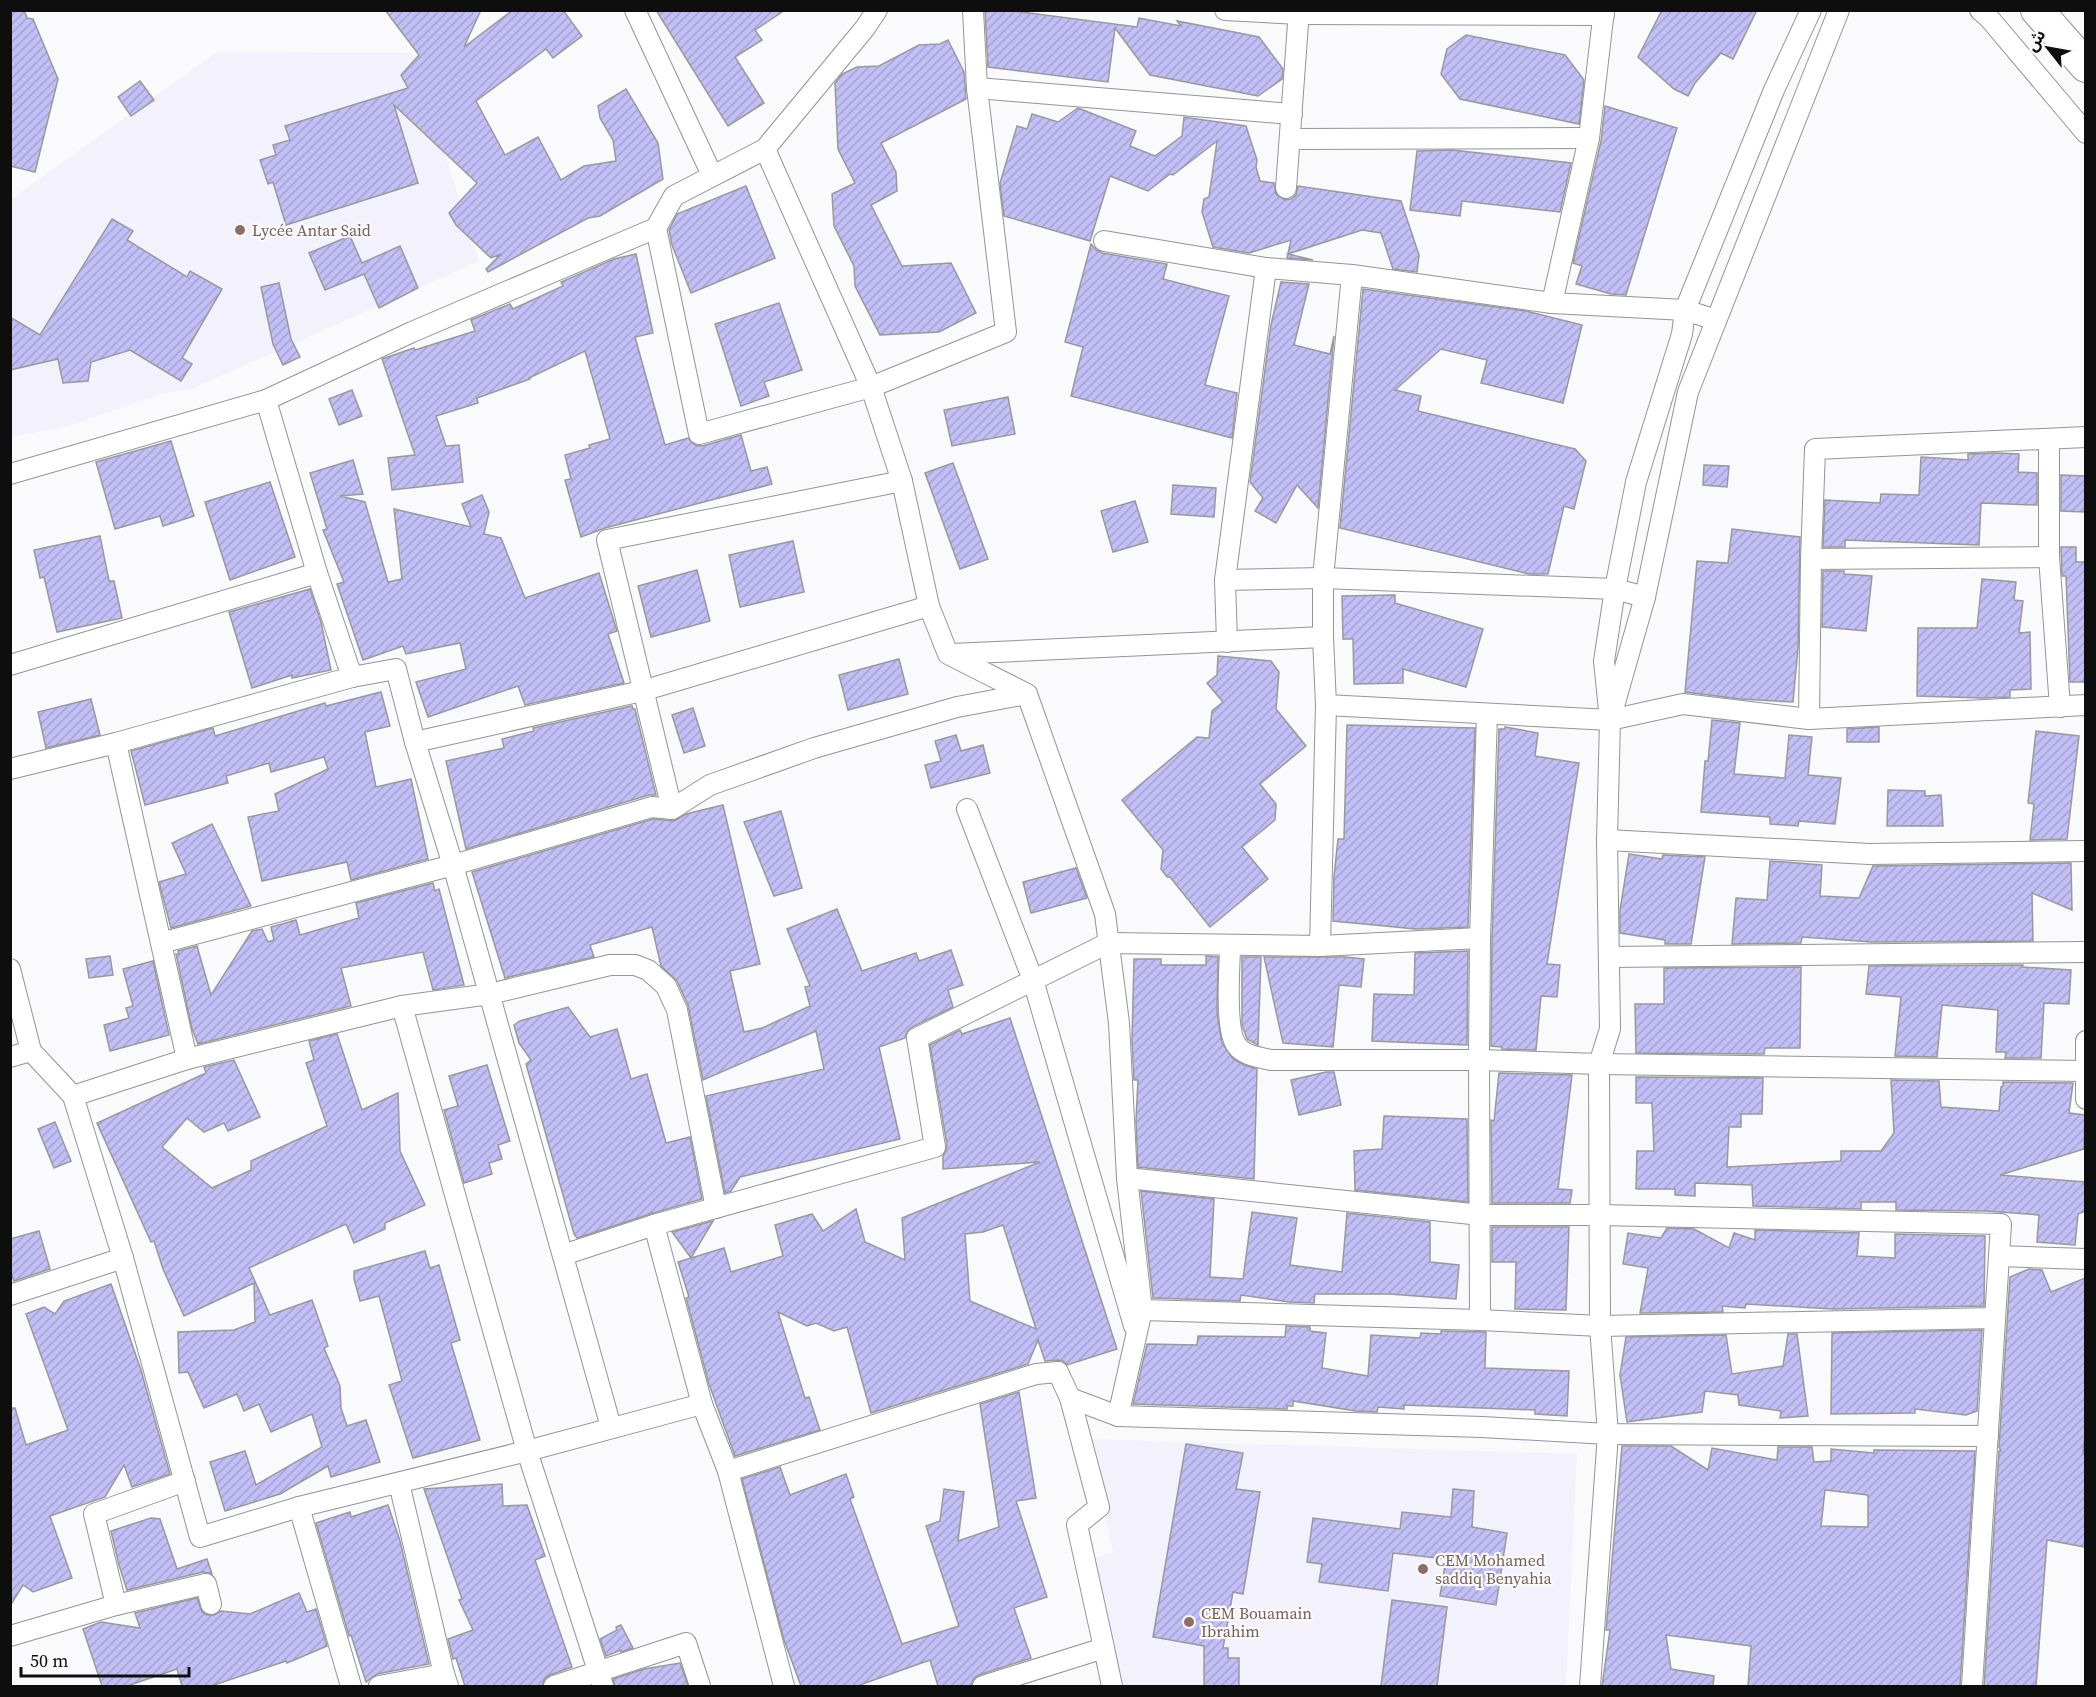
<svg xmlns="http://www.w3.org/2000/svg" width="2096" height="1697" font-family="'Source Serif 4','Noto Sans Arabic',serif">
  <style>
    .built { fill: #f2f1fc }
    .building { fill: url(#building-hatch); stroke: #99999c; stroke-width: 1.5; fill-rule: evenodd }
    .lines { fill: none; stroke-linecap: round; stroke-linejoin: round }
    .minor-casing { stroke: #949497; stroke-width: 22 }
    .primary-casing { stroke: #949497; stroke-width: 34 }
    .minor { stroke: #fff; stroke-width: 20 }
    .primary { stroke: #fff; stroke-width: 32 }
    .education-dot { fill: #8d6e63; stroke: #fafafd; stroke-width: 2 }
    .labels { text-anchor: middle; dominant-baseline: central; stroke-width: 4.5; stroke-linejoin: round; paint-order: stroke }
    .education-label { font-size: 16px; fill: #785e54; stroke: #fafafd; text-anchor: start }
  </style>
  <defs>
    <pattern id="building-hatch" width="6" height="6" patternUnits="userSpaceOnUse" patternTransform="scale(1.5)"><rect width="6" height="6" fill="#c1bff5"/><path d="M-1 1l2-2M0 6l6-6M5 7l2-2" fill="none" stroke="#a5a3d1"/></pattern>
  </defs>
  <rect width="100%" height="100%" fill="#fafafd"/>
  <g class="built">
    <path d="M217,52l195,1 67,208 -288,128 -30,5 -92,32 -58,11 -1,-237z"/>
    <path d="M1089,1439l488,15 -11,232h-444l-32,-126 23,-8z"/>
  </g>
  <g class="building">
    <path d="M10,10h14l3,8 6,1 25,60 -23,93 -25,-6z"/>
    <path d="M385,10h96l-17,37 49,-37h50l19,26 -29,22 -7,-9 -70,52 29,54 33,-18 23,43 23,-14 32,-5 -3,-21 -13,-22 -2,-12 28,-17 32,54 5,36 -63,37 -12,2 -100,54 -2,-3 15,-15 -10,4 -35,-33 -7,-12 28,-30 -83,-78 24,78 -132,42 -13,-43 -5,2 -8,-24 16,-5 -3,-10 17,-5 -5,-14 123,-38 -7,-13 18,-20z"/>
    <path d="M656,10h129l-30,20 7,10 -27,17 29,46 -36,23z"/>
    <path d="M985,10h22l130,17 2,-9 42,8 -4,-5 82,16 24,32 -1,10 -24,17 -108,-21 -35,-47 -7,54 -120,-15z"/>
    <path d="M1662,10h95l-24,49 -12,-6 -26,30 -7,13 -14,-7 -36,-32z"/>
    <path d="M1466,35l99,20 19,25 -5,44 -119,-25 -19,-25 6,-25z"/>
    <path d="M948,40l16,32 2,27 -85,44 15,29 1,19 -26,14 31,61 49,-3 25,50 -37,19 -59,3 -25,-49 -1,-20 -20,-40 -2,-32 23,-11 -17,-34 -3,-66 7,-9 15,-7 22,-1 40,-21 21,-1z"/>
    <path d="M140,81l14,19 -23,16 -13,-19z"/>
    <path d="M1605,106l72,22 -51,167 -15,-1 -35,-10 6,-18 -9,-3 28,-122z"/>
    <path d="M1078,108l58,23 -6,15 25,10 27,-20 2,-19 62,9 11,34 -1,7 4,14 14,2 2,11 9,6 6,-1 5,-4 2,-9 103,15 18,54 -2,17 -24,-3 -12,-36 -19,-3 -74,24 25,6 -26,-2 4,-18 -42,13 -36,-6 -11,-35 2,-13 5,-2 8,-56 -44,34 -3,-1 -22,17 -38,-15 -20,65 -86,-25 -4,-33 17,-57 10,3 5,-15 26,8z"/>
    <path d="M1452,150l119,13 -11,49 -98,-11 -2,15 -50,-6 7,-59z"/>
    <path d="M746,186l29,72 -84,35 -19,-48 -3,-15 8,-16z"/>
    <path d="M112,219l21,12 -6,9 60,37 3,-6 32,18 -40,69 10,6 -11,17 -51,-31 -39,12 -3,19 -25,2 -5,-24 -48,11v-53l30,18z"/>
    <path d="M350,236l12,27 38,-17 18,42 -39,20 -15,-34 -39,16 -16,-37z"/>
    <path d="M1091,244l5,6 6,3 65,11 -4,15 66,17 -24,89 32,8 -5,45 -161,-42 12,-49 -18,-5z"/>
    <path d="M636,254l17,79 -18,4 30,108 23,-7 7,7 7,1 39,-11 10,36 16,-4 5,17 -167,44 -24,9 -16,-57 6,-1 -6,-24 25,-7 -1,-3 21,-6 -25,-88 -56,27 1,1 -53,19 1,5 -42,13 10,30 13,-1 4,37 -71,8 -4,-32 27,-3 -33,-96 32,-11 1,2 60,-19 -4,-11 39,-16 3,5 50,-23 -2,-4 53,-23z"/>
    <path d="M1281,282l28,2 -15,61 36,9 4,-18 -16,172 -21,-23 -21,38 -21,-12 8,-13 -13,-16 21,-157z"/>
    <path d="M279,283l12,56 9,18 -17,8 -10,-21 -12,-57z"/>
    <path d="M1363,289l163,22 56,14 -19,78 -82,-20 6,-23 -46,-11 -46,41 26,6 -3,15 157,38 11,12 -12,48 -10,-3 -16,68h-19l-189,-46z"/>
    <path d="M779,303l23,67 -38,12 5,14 -28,10 -26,-82z"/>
    <path d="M352,390l10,26 -23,9 -10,-26z"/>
    <path d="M1008,397l7,37 -63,12 -8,-36z"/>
    <path d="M171,441l23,75 -31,10 -3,-10 -45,13 -19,-67z"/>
    <path d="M1996,453l23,1 -1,18 19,1v32l-56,-2 -2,42 -134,-5v7h-22l2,-47 55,3 1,-9 38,1 2,-38 47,3v-6z"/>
    <path d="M353,460l10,34 -23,2 25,6 23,80 14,-3 -8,-70 77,18 -9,-23 20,-9 7,17 -5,22 17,4 24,60 74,-25 18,58 -9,3 16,49 -99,22 -7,-19 -90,31 -12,-35 50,-13 -6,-26 -54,11 -3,-8 -40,14 -26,-76 7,-2 -21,-52 4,-1 -17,-56z"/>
    <path d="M953,463l35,96 -28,10 -35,-96z"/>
    <path d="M1704,465l25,1 -2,21 -24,-2z"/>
    <path d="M2061,475l24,1v36l-24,-1z"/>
    <path d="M270,482l25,75 -65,23 -25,-78z"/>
    <path d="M1173,485l43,3 -2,29 -43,-3z"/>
    <path d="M1135,501l13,41 -35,10 -12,-41z"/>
    <path d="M1732,529l68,8 -2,110 -5,55 -52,-3 -56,-7 12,-131 31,2z"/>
    <path d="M100,536l9,45h5l8,37 -65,14 -13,-55 -4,1 -6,-28z"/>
    <path d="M793,541l11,51 -64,15 -11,-52z"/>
    <path d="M2061,547h15v15h9v120h-15l-4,-106h-4z"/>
    <path d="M697,570l13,51 -59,16 -13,-51z"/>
    <path d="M1823,571h21v3l28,2 -6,55 -44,-4z"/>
    <path d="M1982,579l34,3 -2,18 9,1 -4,32 11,-1 1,57 -21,1v7l-28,1 -65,-2 1,-68h59z"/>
    <path d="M310,589l11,33 10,48 -39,8v-3l-40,13 -23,-76z"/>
    <path d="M1395,595v8l88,26 -17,58 -63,-18v14l-49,1 -1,-45h-10l-1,-43z"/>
    <path d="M1218,656l53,5 8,11 -3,37 30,37 -46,38 16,20 -1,16 -33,27 26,32 -58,48 -40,-50h-3l-6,-8 2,-19 -41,-50 75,-63 12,1 3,-27 11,-9 -16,-19 10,-8z"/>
    <path d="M899,659l9,35 -60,16 -9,-35z"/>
    <path d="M381,692l9,34 -25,6 11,55 35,-8 17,80 -77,21 -4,-18 -85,19 -14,-64 31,-6 -4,-17 53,-25 -4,-12 -53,15 -2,-9 -43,13 2,7 -83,22 -14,-54 82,-23 2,8 110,-33 1,3z"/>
    <path d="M91,699l9,36 -54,13 -8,-36z"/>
    <path d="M632,706l1,3h2l21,86h-7l-183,54 -20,-88 58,-13 -2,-9 32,-8 -1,-3z"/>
    <path d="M693,708l12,38 -21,7 -12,-38z"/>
    <path d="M1712,720l28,3 -6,51 51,4 4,-43 23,2 -4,38 33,3 -6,46 -36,-3 -1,5 -28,-2v-7l-69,-5 4,-51h3z"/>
    <path d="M1347,725l128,3 -7,199 -52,2 -83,-8 1,-45 4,-37h6z"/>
    <path d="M1505,727l33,6 -3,23 44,7 -32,201 13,1 -3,32 -16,-1 -5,54 -34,-1v-2l-11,-1 1,-108 7,-209h6z"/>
    <path d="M1879,727v15h-32v-13z"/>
    <path d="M2036,731l43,5 -12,103 -37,1 4,-36 -6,-1z"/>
    <path d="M956,735l5,16 22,-6 7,28 -59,15 -6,-23 16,-4 -6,-20z"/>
    <path d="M1888,790l37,1v5l16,-1 2,31h-56z"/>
    <path d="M723,805l37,159 -30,7 14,61 18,-4 48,-22 -5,-19 5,-1 -23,-57 50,-20 25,62 54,-18 3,8 32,-11 12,35 -15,5 5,17 -41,20 -5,5 -2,6 -26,9 21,92 -160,38 -9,14 -6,2 -19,-97 118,-27 -8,-38 -113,49 -15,-75 -11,-24 -16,-15 -9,-39 -62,18 4,12 -89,21 -33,-106 181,-53 21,2 12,-7z"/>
    <path d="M781,811l21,77 -28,8 -30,-74z"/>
    <path d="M212,824l39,82 -80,22 -12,-46 27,-8 -14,-31z"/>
    <path d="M1629,854l33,5 1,-4 42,2 -14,87h-26v-4l-45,-7v-23z"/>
    <path d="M1770,861l52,4 -2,31 39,2 14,-32 198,-3 1,47 -40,-17 1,48 -161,1 -70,-5 -1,6 -69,1 4,-46 31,2z"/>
    <path d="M1076,868l11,30 -56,15 -8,-31z"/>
    <path d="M433,883l2,8 4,-2 25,96 -31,5 -10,-38 -82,16 10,38 -153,38 -6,-15 -16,-75h3l-1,-3 19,-5 14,49 41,-64 10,-2 6,13 6,-2 -3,-13 25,-7 4,15 59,-17 -3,-15z"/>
    <path d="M1468,951l-1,94 -95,-4 2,-47 40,1 1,-42z"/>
    <path d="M110,956l3,19 -24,3 -3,-19z"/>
    <path d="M1206,956l12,1 -1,56 5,30 11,16 11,6 13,4 -3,110 -116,-12 -2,-46 2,-41h-4l-2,-39 2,-82h27v6h45z"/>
    <path d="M1242,957h19l-3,88 -11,-6 -5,-14z"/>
    <path d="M1264,957h81l19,2 -3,28 -22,-2 -6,62 -50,-4z"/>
    <path d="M153,961l16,74 -59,16 -6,-26 25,-7 -3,-10 7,-2 -10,-37z"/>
    <path d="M2023,965l-1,2 49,3 -2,34 -25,-1 -3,55h-36l1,-6h-10l2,-42 -56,-5 -5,52 -42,-1 6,-59 -35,-3 3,-28z"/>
    <path d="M1801,967l-1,81h-35l-1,6 -128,-1 -1,-49h29v-36z"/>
    <path d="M568,1007l22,30 27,-8 14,50 16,-5 19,69 24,-6 12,62 -52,15 -73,24 -3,-4 -48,-170 5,-4 -12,-17 -5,-18 6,-4z"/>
    <path d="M1010,1018l107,331 -50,16 -4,-4 -5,-1 -13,1 -7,-21 -10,24 -157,49 -24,-86 -13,4 -18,-8 -9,3 -29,-14 27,86 4,-1 11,33 -85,26 -26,-72 -23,-86 3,-1 -11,-35 46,-14 7,24 52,-16 -8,-31 37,-11 11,17 33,-22 9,33 40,18 -3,-42 138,-56 -97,7v-13l3,-5 1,-6 -17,-100 30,-15 2,4zM1003,1225l33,104 -66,-28 -5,-67 18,-2z"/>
    <path d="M337,1034l25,76 36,-17 2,58 25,54 -40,18v6l-31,14 -8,-19 -97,44 21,47 42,-15 16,46 -4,2 16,38 1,22 6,18 19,-6 14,42 -49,15 -3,-11 -48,28 -55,17 -15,-49 35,-11 11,34 66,-38 -10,-33 -41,18 -12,-28 -15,7 -7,-17 -33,14 -16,-36 -9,1 -1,-41 56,-2 21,-8 -1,-39 -70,33 -21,-47 -9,-28 -3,1 -54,-119 109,-50 -2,-6 30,-7 26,57 -32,14 -4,-8 -20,9 -17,-14 -25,29 50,41 39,-18v-9l76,-35 -21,-63 8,-3 -5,-19z"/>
    <path d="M487,1065l23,76 -12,4 4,14 -13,4 3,11 -28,9 -20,-73 14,-4 -9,-30z"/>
    <path d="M1326,1072h8l7,33 -42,10 -8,-35z"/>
    <path d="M1499,1073l73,2 -14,114 14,1 -2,13h-78l-1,-83 3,1z"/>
    <path d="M1636,1077l127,1 -1,36h-21v13h-12l-2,40 114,-6v-10h40l13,-18 -3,-53 48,1 2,26 58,4 2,-24 2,-1v-4l70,1 -4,30 16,2 -1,34 -84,26 85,7v29l-7,3 -3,31 -38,-3 2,-27 -53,-4 -90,-1v-8h-35v7l-108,-3 -1,-21 -57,-2v13l-20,-1v-6h-39l1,-38h17l-2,-48h-16z"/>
    <path d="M1384,1116l83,3 1,83 -113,-12 -1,-39 28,-2z"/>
    <path d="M55,1122l16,39 -17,7 -16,-39z"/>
    <path d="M1141,1191l73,8 -4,78 33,2 9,-67 45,6 -7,47 52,7 5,-59 83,9v40l29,3 -3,34 -67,-5h-74l-1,9 -25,-1 -48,-7 -1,6 -87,-3z"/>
    <path d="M713,1221l-22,37 -19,-26z"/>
    <path d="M1492,1227h77l-3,83 -51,-1 1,-47h-24z"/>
    <path d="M1667,1228l27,1 35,19 5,-15 21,7v-10l104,3 -2,23 38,2v-24l90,2 -1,70 -151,3 -87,-5 -1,4 -23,-2 1,6 -83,1 8,-45 -25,-4 5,-31 33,5z"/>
    <path d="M39,1231l11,38 -36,12 -4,-11v-31z"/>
    <path d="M425,1251l5,17 9,-3 21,75 -9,3 29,97 -67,18 -24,-73 13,-4 -23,-85 -19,5 -6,-22v-8z"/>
    <path d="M2029,1269l13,1 9,22 34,-14v156l-2,19h2v94l-38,-7 -11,146h-52l15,-235h2l-2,-4 11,-170z"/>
    <path d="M111,1284l30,86 29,104 -38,13 -8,-22 -19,32 -55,19 22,62 -39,14 -10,-7 -13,21v-198h5l11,37 42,-15 -42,-116 18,-7 11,7 9,-13z"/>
    <path d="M1286,1326l24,1v4l16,2 -4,35 46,8 3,-41 49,3 1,-5 20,1v-3l45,1 -1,36 84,3 -2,45 -32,-2v-4l-131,-5v4l-26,-2 -1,5 -21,-1 -63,-10v5h-6v3l-154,-5 14,-60 50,1 1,-9 87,1z"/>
    <path d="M1982,1330l-5,81 -11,4 -51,-6v4l-84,1 1,-81z"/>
    <path d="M1788,1334h9l11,82 -28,2 1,-7 -42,-6 -1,-10 -33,-4 -3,21 -75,10 -7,-47 6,-38 100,-2 6,39 51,-8z"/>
    <path d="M1019,1392l17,106 -20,3 31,96 -33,11 17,50 -52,17 -5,3 -3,8h-33l-8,-26 -73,26h-56l-17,-46 -42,-161 38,-12 10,28 56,-21 8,23 -4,2 52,145 57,-18 -33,-100 14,-5 4,-32 20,3 -6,49 41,-14 -19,-123z"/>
    <path d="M1186,1444l57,9 -7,36 24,3 -17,102 -10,-2 -10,56h5v10h11v28h-35v-40l-51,-9z"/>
    <path d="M1622,1446h49l37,24 4,-22 65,12 1,-13h34l2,15 17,-1v-12l43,4v-3l101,1 -15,235h-212l3,-40 -85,-11 5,34 43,7 -1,10h-111l8,-56h-4zM1825,1490l43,5v32l-47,-1z"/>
    <path d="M502,1484l1,22 24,-1 18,51 -10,4 37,107 -22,8 -5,3 -3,8h-77l-9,-28 -3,1 -5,-20 25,-9 -14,-30 3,-1 -38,-110z"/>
    <path d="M1453,1489l21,2 -2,36 35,6 -11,72 -56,-9 6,-37 -53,-6 -5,38 -69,-9 3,-18 -15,-2 6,-44 87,11 2,-17 49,5z"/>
    <path d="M388,1505l12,36 29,123 -52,10 -11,8 -15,-47 -2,1 -33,-113 34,-11 1,5z"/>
    <path d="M151,1518l9,1 17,50 30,-10 5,15 -9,-2 -76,18 -8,-25 -8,-34z"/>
    <path d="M299,1593l8,19 9,-3 11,37 -40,17 -1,-2 -75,25h-29l-5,-17 -50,17h-25l-19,-57 18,-7 39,6 -5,-15 62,-15 5,14 5,3h7l7,-4 29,3z"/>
    <path d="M1392,1600l55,7 -10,79h-56z"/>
    <path d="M621,1625l12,23 -12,4v-2l-15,6 -6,-17 17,-9 -1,-3z"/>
    <path d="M680,1663l8,23h-73l-2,-7 31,-10z"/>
  </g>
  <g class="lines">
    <defs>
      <g id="minor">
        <path d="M635,10l77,165"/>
        <path d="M1225,10l74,4 305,1"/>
        <path d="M1811,10l-37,80 -89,220 -3,24 -46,148 -21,107 -11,72 6,59 35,-123 43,-205 151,-382"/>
        <path d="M1980,10l9,8 97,115"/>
        <path d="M977,88l315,26"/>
        <path d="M1290,139l299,-1"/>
        <path d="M765,149l106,238 31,94 27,125 19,48 79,40 78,220 14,109 8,155 15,132 -24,106"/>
        <path d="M1286,188l13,-178"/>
        <path d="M656,228l43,206 172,-47 135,-55 -29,-244 -4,-78"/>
        <path d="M1104,241l162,27 86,7 200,28 133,7 31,10"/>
        <path d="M1552,303l37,-165 15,-128"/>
        <path d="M266,400l51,173 35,104"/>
        <path d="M2049,440v117l11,150"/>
        <path d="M10,474l256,-74 146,-68 244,-104 18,-32 91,-47 100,-121 12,-18"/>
        <path d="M1811,559l238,-2"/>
        <path d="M1225,580l98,-2 292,11 30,8"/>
        <path d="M1227,642l-2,-62 41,-312"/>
        <path d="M951,654l372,-17"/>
        <path d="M10,665l307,-92"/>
        <path d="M1326,705l284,15"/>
        <path d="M1809,719l2,-160 4,-110 271,-12"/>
        <path d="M415,742l227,-51 287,-85"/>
        <path d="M116,743l71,316"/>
        <path d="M10,769l106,-26 236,-66 44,-8 19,73 38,123 158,562"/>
        <path d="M672,809l-65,-269 295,-59"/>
        <path d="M967,809l66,171 101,346"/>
        <path d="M1607,840l262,14 217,-3"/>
        <path d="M161,943l292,-78 199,-58 20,2 38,-24 104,-37 143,-41 70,-13"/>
        <path d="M1230,945c0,22 -6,85 7,101 8,10 22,11 34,14h208l120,4 487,7"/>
        <path d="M1320,946l6,-241 -3,-68v-59l29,-303"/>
        <path d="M1610,957l476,-5"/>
        <path d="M10,969l21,82 42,45 50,162 77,279 99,-30 228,-56 175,-47"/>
        <path d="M402,1006l125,445 76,235"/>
        <path d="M2086,1041v58"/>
        <path d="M10,1057l21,-6"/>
        <path d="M73,1096l114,-37 215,-53 88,-12 120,-29h25l13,5 18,16 11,24 39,198"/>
        <path d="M1127,1178l354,37h119l401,9 -29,462"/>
        <path d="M654,1225l48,179 26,67 56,215"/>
        <path d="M563,1255l91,-30 281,-78 -18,-109 191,-95 212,3 160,-8"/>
        <path d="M1999,1256l87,3"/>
        <path d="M10,1295l113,-37"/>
        <path d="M1142,1310l338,10 120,6 395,-8"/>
        <path d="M1480,1320l-1,-260 1,-122 7,-224"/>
        <path d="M728,1471l308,-97 22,-2 12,26"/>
        <path d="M399,1483l45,191"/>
        <path d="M299,1507l52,179"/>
        <path d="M116,1605l-22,-91 91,-33"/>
        <path d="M10,1636l106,-31 90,-21 5,20"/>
        <path d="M1104,1648l-27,-123 22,-18 -29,-109 48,18 364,11 126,7 380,2"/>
        <path d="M379,1686l65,-12 4,12"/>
        <path d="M554,1686l132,-43 14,43"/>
        <path d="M983,1686l121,-38 8,38"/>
        <path d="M1590,1686l18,-252 -8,-108 -1,-262 11,-35 -3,-189 3,-120 73,-16 126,15 277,-14"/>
      </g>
      <path id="primary" d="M2037,10l49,56"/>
    </defs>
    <use href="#minor" class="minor-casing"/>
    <use href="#primary" class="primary-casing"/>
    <use href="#minor" class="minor"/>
    <use href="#primary" class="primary"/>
  </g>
  <g class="education-dot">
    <circle cx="240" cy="230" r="6"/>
    <circle cx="1423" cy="1569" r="6"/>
    <circle cx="1189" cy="1622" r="6"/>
  </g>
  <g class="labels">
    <g class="education-label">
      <text x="252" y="230">Lycée Antar Said</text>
      <text x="1435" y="1560">CEM Mohamed<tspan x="1435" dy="18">saddiq Benyahia</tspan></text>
      <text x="1201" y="1613">CEM Bouamain<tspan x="1201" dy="18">Ibrahim</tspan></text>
    </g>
  </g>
  <rect width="2096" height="1697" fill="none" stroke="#0e0e0f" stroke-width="24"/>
  <g transform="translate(2048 48) rotate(301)" stroke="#fafafd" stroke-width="4.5" paint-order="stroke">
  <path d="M0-4.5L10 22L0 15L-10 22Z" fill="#0e0e0f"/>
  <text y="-9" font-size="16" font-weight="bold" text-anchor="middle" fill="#0e0e0f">ش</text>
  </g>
  <path d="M21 1667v9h168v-9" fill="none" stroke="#0e0e0f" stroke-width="3"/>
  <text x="30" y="1667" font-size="18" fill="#0e0e0f" stroke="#fafafd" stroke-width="4.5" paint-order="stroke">50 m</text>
</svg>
